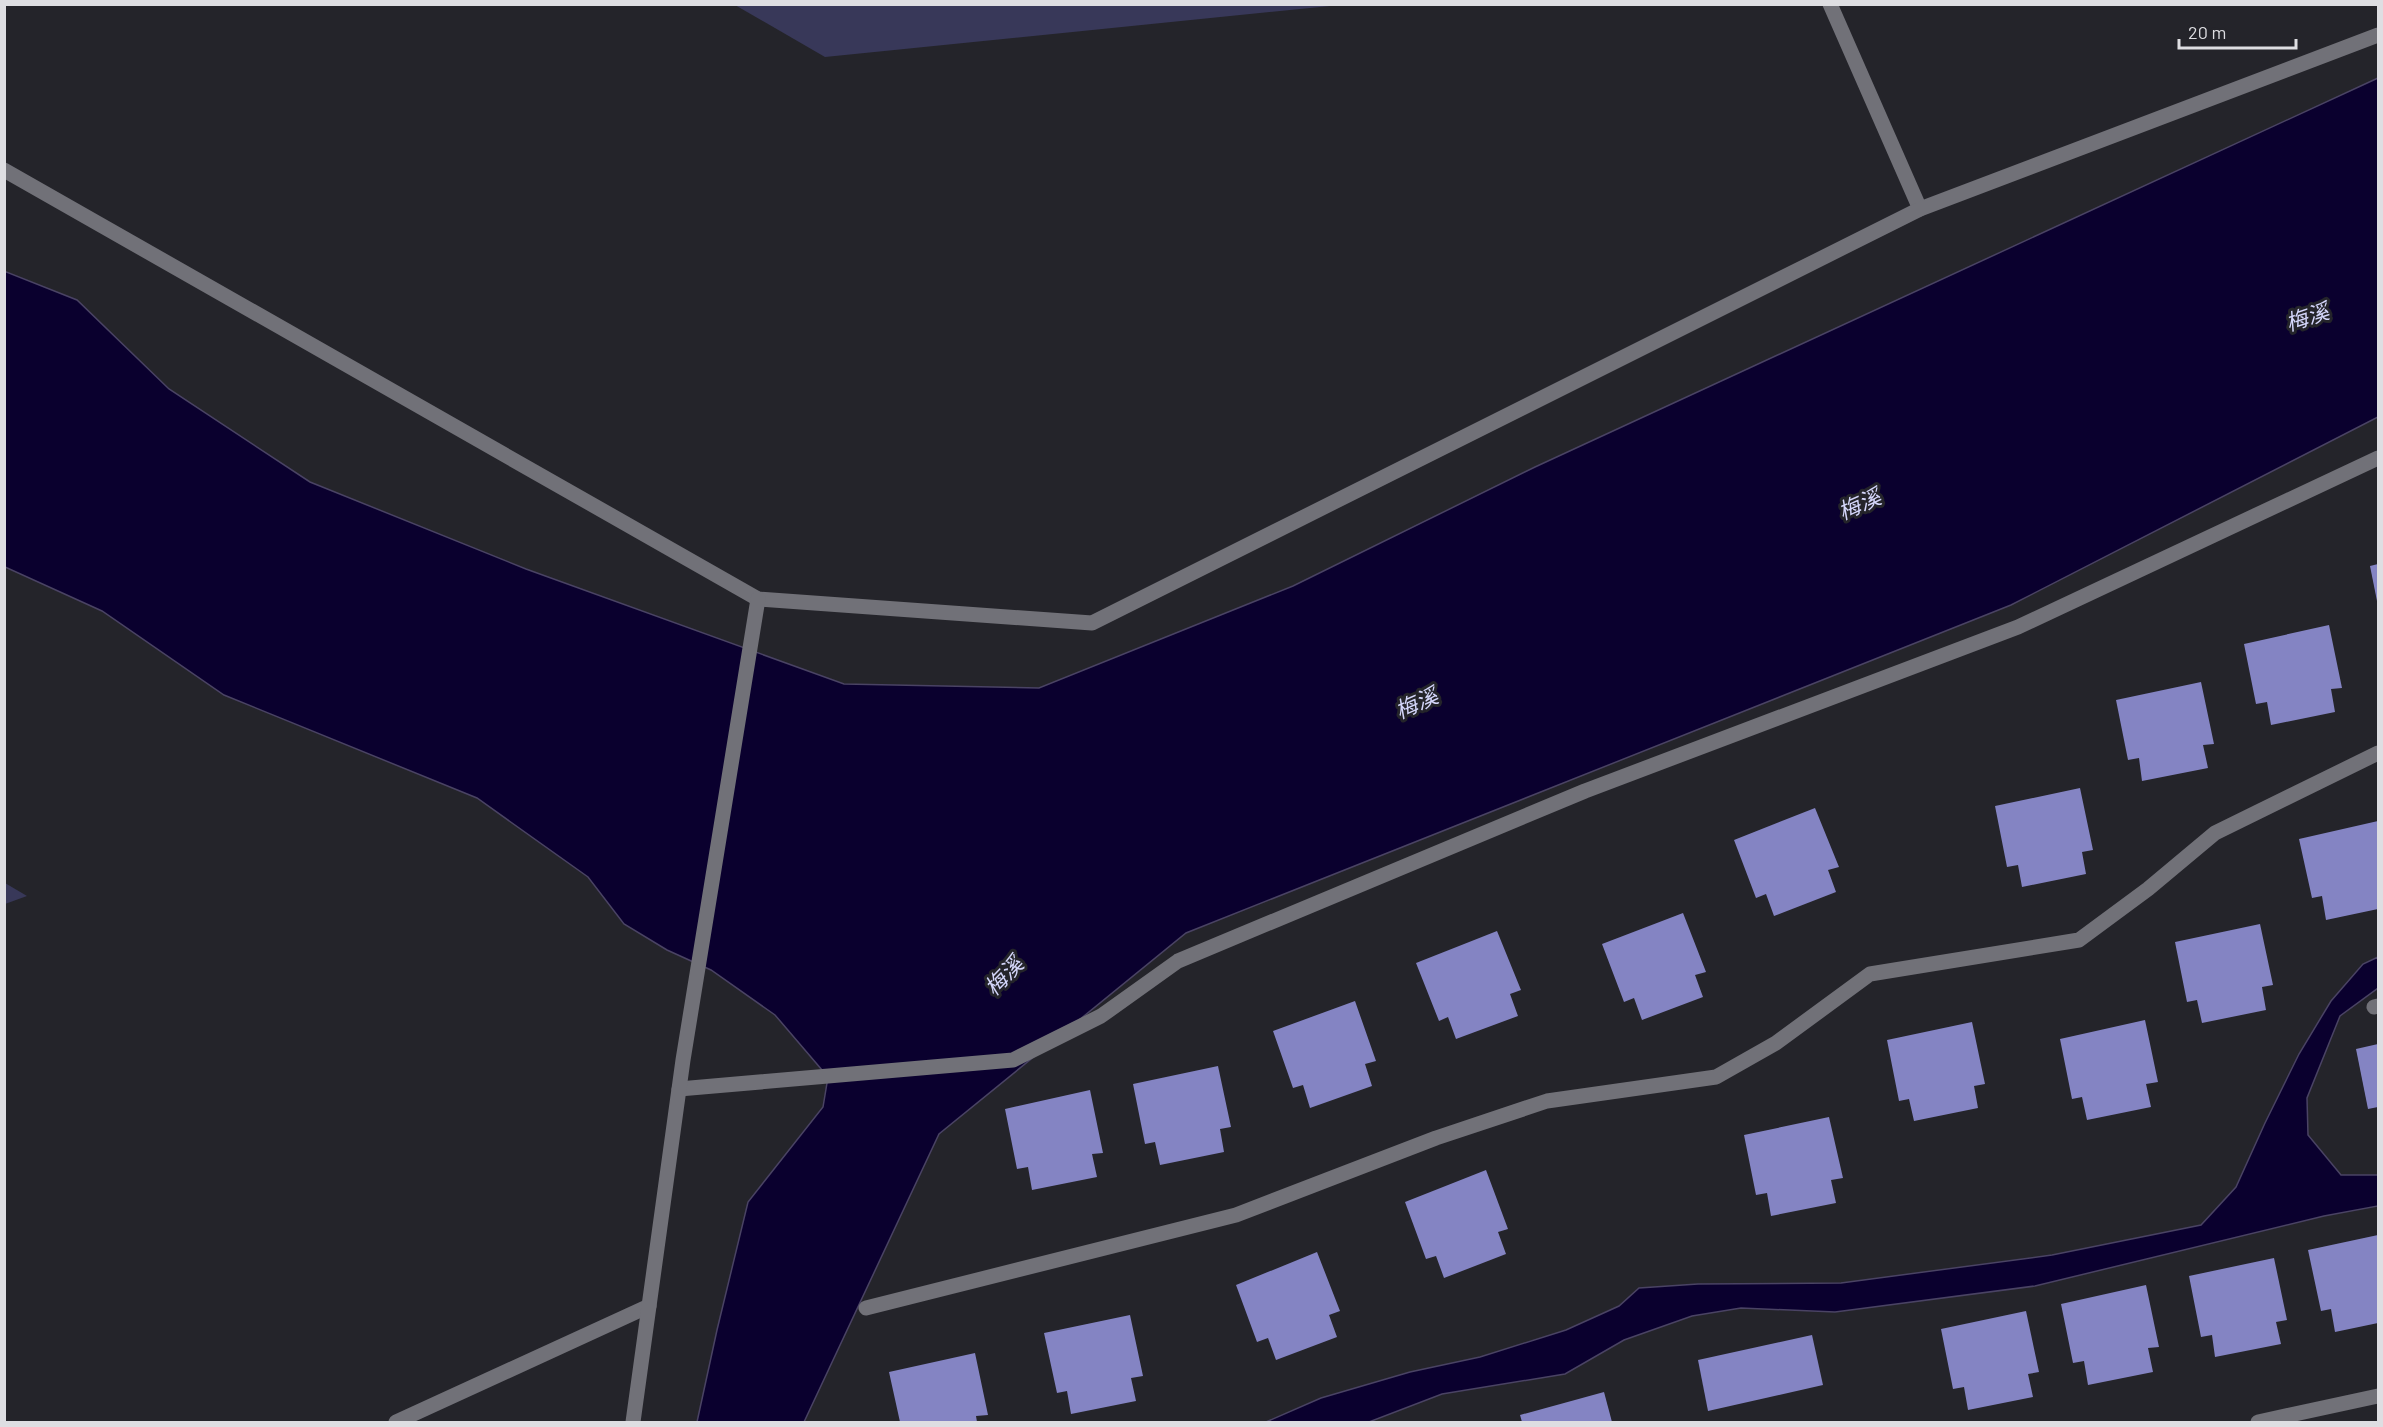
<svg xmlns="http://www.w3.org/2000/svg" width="2383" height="1427" font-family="Barlow,'Noto Sans SC',sans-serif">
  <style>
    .green { fill: #383859 }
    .water { fill: #0a002e; stroke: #4a4364; stroke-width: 1.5 }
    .building { fill: #8484c3 }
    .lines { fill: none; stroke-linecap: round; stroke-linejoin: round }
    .lane { stroke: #717178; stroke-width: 15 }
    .street { stroke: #717178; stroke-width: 15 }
    .secondary { stroke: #717178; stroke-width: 15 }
    .labels { text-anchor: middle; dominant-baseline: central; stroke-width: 6; stroke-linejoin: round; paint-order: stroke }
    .water-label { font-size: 22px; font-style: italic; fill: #d4d6fa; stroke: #24242a }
  </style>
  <rect width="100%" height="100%" fill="#24242a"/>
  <g class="green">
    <path d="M735,5h605l-515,52z"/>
    <path d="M4,883h1l22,13 -22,8z"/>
  </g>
  <g class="water">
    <path d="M2378,78v339l-367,188 -825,328 -247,201 -135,288h-107l20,-92 31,-128 75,-95 5,-30 -53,-62 -64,-45 -44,-20 -43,-26 -36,-47 -111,-79 -253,-103 -122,-84 -97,-44 -1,-296 73,29 92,89 141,93 216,87 318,115 195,4 254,-102 242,-119z"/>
    <path d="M2378,957v31l-38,28 -33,82 1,37 33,40h37v31l-54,10 -289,70 -200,26 -94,-4 -49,8 -68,24 -59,34 -123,20 -73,28h-103l55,-24 89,-26 70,-15 86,-27 53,-24 20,-18 59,-4 143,-1 211,-28 149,-30 35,-38 29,-64 34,-69 32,-53 32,-37z"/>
  </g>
  <g class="building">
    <path d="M2378,564v37h-1l-7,-35z"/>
    <path d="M2329,625l13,63 -11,1 4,23 -64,13 -4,-23 -11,2 -12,-60z"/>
    <path d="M2201,682l13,62 -11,1 5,23 -66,13 -3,-23 -11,2 -12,-60z"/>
    <path d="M2080,788l13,62 -11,2 4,22 -64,13 -4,-22 -11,2 -12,-61z"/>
    <path d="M1815,808l24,59 -11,3 8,22 -62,24 -8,-22 -10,4 -22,-58z"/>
    <path d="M2378,821v88l-52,11 -4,-24 -10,2 -13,-59z"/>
    <path d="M1683,913l23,59 -11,3 8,22 -61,23 -8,-22 -10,4 -22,-58z"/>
    <path d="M2260,924l13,61 -11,2 4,23 -64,13 -5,-23 -10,2 -12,-60z"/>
    <path d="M1497,931l24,59 -11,4 8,22 -62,23 -8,-22 -9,4 -23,-58z"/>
    <path d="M1355,1001l21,60 -11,3 7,22 -62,22 -7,-23 -10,3 -20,-57z"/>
    <path d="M2145,1020l13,62 -12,2 5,23 -64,13 -5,-23 -10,2 -12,-60z"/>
    <path d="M1972,1022l13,62 -11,2 4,22 -64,13 -5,-22 -10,2 -12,-61z"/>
    <path d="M2378,1044v63l-10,2 -12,-60z"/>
    <path d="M1218,1066l13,61 -11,2 4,23 -64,13 -5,-23 -10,2 -12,-60z"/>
    <path d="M1090,1090l13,63 -11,1 5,23 -65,13 -4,-23 -11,2 -12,-60z"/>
    <path d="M1829,1117l14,61 -12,2 5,23 -65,13 -4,-23 -11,2 -12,-60z"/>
    <path d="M1486,1170l22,59 -10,3 8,22 -62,24 -8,-22 -10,3 -21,-57z"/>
    <path d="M2378,1235v88l-43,9 -4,-23 -10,2 -13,-61z"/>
    <path d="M1317,1252l23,59 -11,4 8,22 -61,23 -8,-22 -11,4 -21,-57z"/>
    <path d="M2274,1258l13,62 -11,2 5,22 -66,13 -3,-22 -11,2 -12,-61z"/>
    <path d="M2146,1285l13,62 -11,1 5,24 -65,13 -4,-24 -11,2 -12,-59z"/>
    <path d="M2026,1311l13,61 -11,2 5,23 -65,13 -4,-23 -11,2 -12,-60z"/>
    <path d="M1130,1315l13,61 -12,2 5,23 -65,13 -4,-23 -10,2 -13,-60z"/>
    <path d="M1812,1335l11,50 -115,26 -10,-51z"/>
    <path d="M975,1353l13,62 -12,1 1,6h-77l-11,-50z"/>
    <path d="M1604,1392l8,30h-90l-2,-7z"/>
  </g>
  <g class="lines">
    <g class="lane">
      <path d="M1830,4l90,205"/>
      <path d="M2374,1007l4,-1"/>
      <path d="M679,1089l334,-29 88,-44 77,-55 407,-170 433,-164 360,-169"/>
    </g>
    <g class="street">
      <path d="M866,1308l370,-93 200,-77 111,-37 169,-24 60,-34 94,-69 209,-34 69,-51 67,-56 163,-80"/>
      <path d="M396,1422l253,-116"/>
      <path d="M2258,1422l120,-26"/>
    </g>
    <g class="secondary">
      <path d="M4,170l754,429 334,24 828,-414 458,-174"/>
      <path d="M633,1422l50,-362 75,-461"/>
    </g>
  </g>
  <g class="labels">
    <g class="water-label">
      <text transform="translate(2307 316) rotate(-18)">梅溪</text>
      <text transform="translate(1859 503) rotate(-24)">梅溪</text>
      <text transform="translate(1416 702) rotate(-24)">梅溪</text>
      <text transform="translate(1003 975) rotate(-46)">梅溪</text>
    </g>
  </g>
  <rect width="2383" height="1427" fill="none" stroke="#dedee2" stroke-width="12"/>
  <path d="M2179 39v9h117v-9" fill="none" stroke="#dedee2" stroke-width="3"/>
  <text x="2188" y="39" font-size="18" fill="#dedee2" stroke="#24242a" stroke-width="4.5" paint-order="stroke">20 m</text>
</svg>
